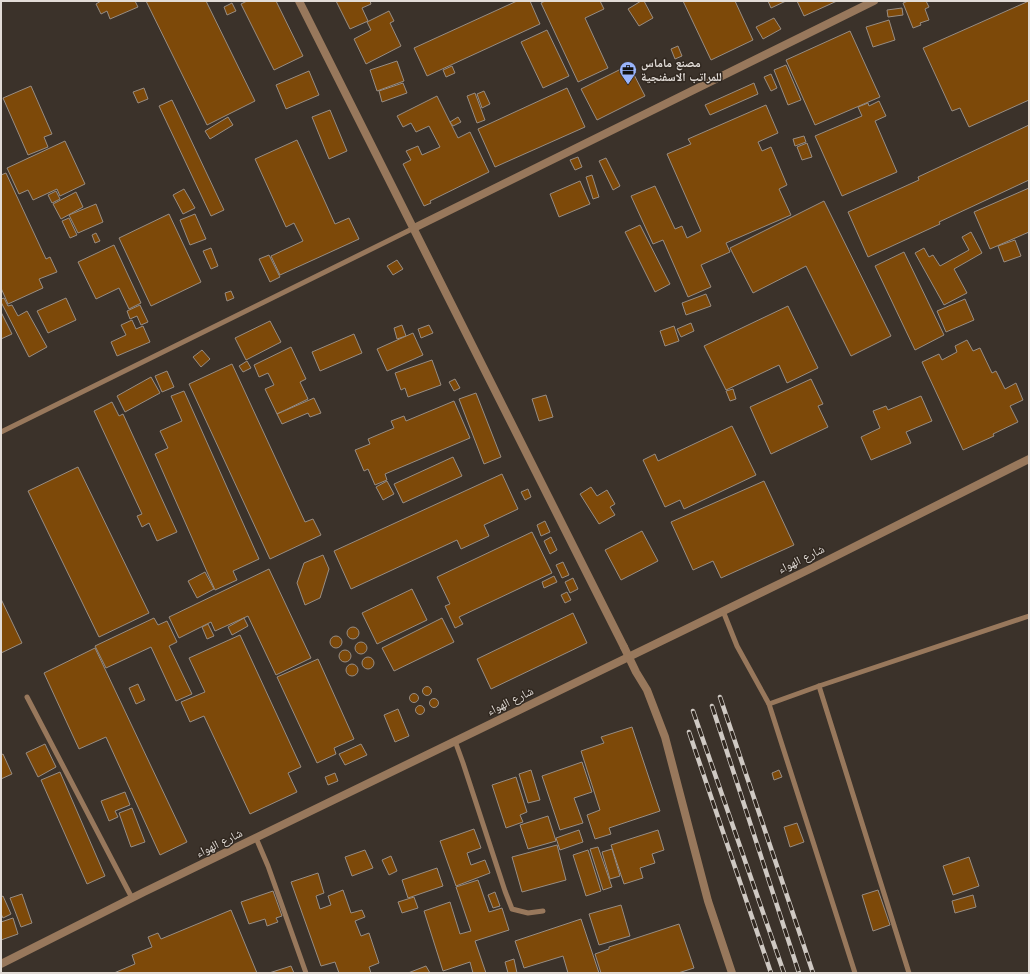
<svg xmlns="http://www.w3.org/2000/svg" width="1030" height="974" font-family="Jost,'Noto Naskh Arabic',sans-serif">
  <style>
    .building { fill: #7d4909; stroke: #988d83 }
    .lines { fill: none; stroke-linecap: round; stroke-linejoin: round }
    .service { stroke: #98785c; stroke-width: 5 }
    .minor { stroke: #98785c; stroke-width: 8 }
    .tertiary { stroke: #98785c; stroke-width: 8 }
    .rail-casing { stroke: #cfc9c3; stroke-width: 4.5 }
    .rail { stroke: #312820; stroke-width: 3; stroke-dasharray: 9; stroke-linecap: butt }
    .labels { text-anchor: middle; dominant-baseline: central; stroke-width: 3; stroke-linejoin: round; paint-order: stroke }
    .poi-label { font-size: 12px; font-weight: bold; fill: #e2dcd7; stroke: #312820; text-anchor: start }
    .street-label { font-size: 12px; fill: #e2dcd7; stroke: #312820 }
  </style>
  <rect width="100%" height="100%" fill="#3b322a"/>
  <g class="building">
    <path d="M101,1h34l3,6 -28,12 -3,-8 -6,3 -5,-10z"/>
    <path d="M146,1h60l49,100 -48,24z"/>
    <path d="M247,1h29l27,55 -29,14 -33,-66z"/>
    <path d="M336,1h34l1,3 -9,4 6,13 -18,8z"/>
    <path d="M517,1h13l10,23 -113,52 -13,-28z"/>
    <path d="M545,1h55l4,8 -19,9 23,50 -30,14 -37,-79z"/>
    <path d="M641,1h3l9,17 -14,8 -11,-17z"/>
    <path d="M683,1h52l18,39 -42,20z"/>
    <path d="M768,1h18l-15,7z"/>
    <path d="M797,1h40l-33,15z"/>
    <path d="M908,1h18l3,6 -4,2 4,11 -9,3 1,2 -8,3 -10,-25z"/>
    <path d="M1029,1v99l-60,27 -9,-19 -8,3 -29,-63z"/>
    <path d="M232,3l4,8 -9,4 -3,-8z"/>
    <path d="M902,8l1,7 -15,2 -1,-7z"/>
    <path d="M389,11l5,10 -4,2 11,23 -35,18 -12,-25 17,-9 -4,-8z"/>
    <path d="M774,18l7,11 -18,10 -7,-12z"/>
    <path d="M889,20l6,20 -22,7 -7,-20z"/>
    <path d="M547,30l22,46 -26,12 -22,-46z"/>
    <path d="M850,31l30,66 -65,28 -29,-65z"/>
    <path d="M678,46l4,10 -7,3 -4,-10z"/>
    <path d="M397,61l7,20 -27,10 -7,-21z"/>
    <path d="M629,65l16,31 -48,24 -16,-31z"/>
    <path d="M786,65l15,35 -13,5 -14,-35z"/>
    <path d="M452,66l3,7 -9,4 -3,-7z"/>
    <path d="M309,71l10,24 -33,14 -10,-24z"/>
    <path d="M771,74l6,14 -6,3 -7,-14z"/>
    <path d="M403,83l4,10 -25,9 -3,-11z"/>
    <path d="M754,83l4,11 -48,21 -5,-10z"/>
    <path d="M31,86l21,48 -8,3 4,10 -20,8 -25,-57z"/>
    <path d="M144,88l4,11 -10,4 -5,-11z"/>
    <path d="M567,88l18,39 -90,40 -17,-38z"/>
    <path d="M484,91l6,13 -8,4 -5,-14z"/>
    <path d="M475,93l10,27 -8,3 -10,-27z"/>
    <path d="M437,96l21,42 12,-6 19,40 -59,29 1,2 -7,3 -21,-42 8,-4 -5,-9 12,-5 4,9 18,-8 -11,-21 -13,6 -5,-9 -8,4 -6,-11z"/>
    <path d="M172,100l52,110 -13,6 -52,-110z"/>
    <path d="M879,101l7,15 -11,5 22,51 -55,24 -27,-60 47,-20 -4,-9 10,-4 1,3z"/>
    <path d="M766,105l12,28 -20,9 4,9 9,-4 16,38 -8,4 12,26 -65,28 4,9 -29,13 10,22 -23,10 -25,-57 -10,4 -22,-48 24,-10 20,43 7,-3 5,12 14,-7 -34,-77 24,-10 -3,-5z"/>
    <path d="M330,110l17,41 -18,8 -17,-42z"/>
    <path d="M228,117l5,8 -23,14 -5,-8z"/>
    <path d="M458,117l3,5 -8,4 -3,-4z"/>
    <path d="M1029,125v55l-90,42 1,2 -72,33 -20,-45 71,-32 -1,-3z"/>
    <path d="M804,136l2,6 -11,4 -2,-7z"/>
    <path d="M297,140l38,84 14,-6 10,21 -79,36 -9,-19 32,-15 -9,-18 -8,4 -31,-68z"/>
    <path d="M65,141l20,43 -25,12 -3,-7 -24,11 -5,-10 -9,4 -12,-26z"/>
    <path d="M807,143l5,14 -10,3 -5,-13z"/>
    <path d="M578,157l4,10 -7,3 -5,-10z"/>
    <path d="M606,158l14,28 -7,4 -14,-29z"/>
    <path d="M6,173l40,86 4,-2 7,15 -18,7 4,9 -35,16 -7,-16v-113z"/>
    <path d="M592,175l7,22 -6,2 -7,-22z"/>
    <path d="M580,181l10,23 -31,13 -9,-23z"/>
    <path d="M1029,188v44l-39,17 -16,-37z"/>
    <path d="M184,189l11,19 -12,6 -10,-19z"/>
    <path d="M56,191l4,8 -8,4 -4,-8z"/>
    <path d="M76,192l7,15 -22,12 -8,-15z"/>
    <path d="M824,201l67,135 -40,20 -45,-90 -53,27 -23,-45z"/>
    <path d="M96,204l7,18 -25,11 -9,-18z"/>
    <path d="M169,214l32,68 -50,24 -32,-68z"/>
    <path d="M195,214l11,25 -16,6 -10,-25z"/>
    <path d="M69,218l8,17 -7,3 -8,-17z"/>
    <path d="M640,225l30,59 -15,8 -30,-60z"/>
    <path d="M971,232l11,21 -28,16 13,24 -23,12 -29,-52 9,-5 5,9 4,-2 7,11 29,-16 -7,-13z"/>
    <path d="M96,233l4,8 -5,2 -3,-8z"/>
    <path d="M1015,240l6,16 -17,6 -6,-16z"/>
    <path d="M114,245l27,58 -12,6 -10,-21 -23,11 -18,-37z"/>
    <path d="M211,248l7,18 -7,3 -8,-18z"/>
    <path d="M904,252l40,83 -29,15 -40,-84z"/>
    <path d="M269,255l11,22 -10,5 -11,-23z"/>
    <path d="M397,260l6,9 -10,6 -6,-9z"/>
    <path d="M231,291l3,7 -7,3 -2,-8z"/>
    <path d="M706,294l5,12 -25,9 -4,-12z"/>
    <path d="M4,298l4,8 4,-1 6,11 9,-5 20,36 -18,10 -28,-55v-3z"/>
    <path d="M66,298l10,22 -28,13 -11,-22z"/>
    <path d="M965,299l9,21 -28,12 -9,-21z"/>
    <path d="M140,305l8,17 -7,3 -4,-9 -7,3 -3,-8z"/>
    <path d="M788,306l30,62 -31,15 -8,-18 -53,25 -22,-44z"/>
    <path d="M1,312l11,22 -11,5z"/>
    <path d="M132,320l4,9 7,-3 7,16 -33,14 -6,-14 15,-7 -5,-10z"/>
    <path d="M270,321l11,21 -35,18 -11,-22z"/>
    <path d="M691,323l3,8 -13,6 -4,-8z"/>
    <path d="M402,325l4,11 -9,3 -3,-11z"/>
    <path d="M429,325l4,8 -12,5 -3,-9z"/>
    <path d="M674,326l5,15 -14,5 -5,-15z"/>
    <path d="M413,333l10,22 -36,16 -10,-22z"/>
    <path d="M354,334l8,19 -42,18 -8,-19z"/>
    <path d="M967,340l6,11 7,-3 12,25 4,-2 9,18 11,-6 7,17 -13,6 8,16 -25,12 1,2 -31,14 -41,-88 17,-8 3,6 15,-8 -2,-6z"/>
    <path d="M291,347l15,32 -6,3 8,17 -31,15 -12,-25 9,-4 -6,-12 -9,4 -5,-12z"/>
    <path d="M202,350l8,9 -9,8 -8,-10z"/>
    <path d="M432,360l9,25 -33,12 -3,-9 -4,2 -6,-17z"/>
    <path d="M247,361l4,7 -8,4 -4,-6z"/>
    <path d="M232,364l73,158 8,-3 8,16 -51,24 -81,-175z"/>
    <path d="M167,371l7,16 -12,5 -7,-16z"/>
    <path d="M151,377l9,16 -35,19 -8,-16z"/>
    <path d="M455,379l5,9 -6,3 -5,-9z"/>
    <path d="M811,379l12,25 -5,2 10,21 -57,27 -21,-47z"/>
    <path d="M733,389l3,10 -6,2 -4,-10z"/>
    <path d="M184,391l75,168 -26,12 4,9 -22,10 -60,-136 13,-6 -8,-17 22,-10 -11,-25z"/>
    <path d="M476,393l25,64 -17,7 -25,-65z"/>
    <path d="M546,395l7,22 -14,4 -7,-22z"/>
    <path d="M921,396l11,25 -26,11 5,11 -40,17 -10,-23 19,-9 -7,-17 13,-5 2,4z"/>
    <path d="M314,398l7,15 -11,4 -2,-4 -26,11 -5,-10z"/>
    <path d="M454,401l16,37 -85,36 2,6 -12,5 -7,-16 -4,2 -9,-21 15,-6 -2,-5 26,-11 -3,-7 13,-5 2,5z"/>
    <path d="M112,402l7,14 4,-2 54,118 -20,9 -8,-18 -7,4 -5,-11 5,-2 -48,-103z"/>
    <path d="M732,426l24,49 -72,34 -4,-9 -15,7 -22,-47 12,-6 3,7z"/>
    <path d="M453,457l9,19 -59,27 -9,-19z"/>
    <path d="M78,467l71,146 -50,24 -71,-146z"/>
    <path d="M502,474l16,35 -34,16 5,11 -28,13 -4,-9 -106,49 -17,-38z"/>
    <path d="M387,481l7,13 -11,6 -7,-13z"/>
    <path d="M764,481l30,64 -73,33 -8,-17 -20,9 -22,-48z"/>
    <path d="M591,487l6,9 10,-6 8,14 -5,3 5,8 -16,9 -19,-30z"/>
    <path d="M528,489l3,8 -6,3 -4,-8z"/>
    <path d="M545,521l5,11 -9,4 -4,-11z"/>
    <path d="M642,531l16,30 -37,19 -16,-30z"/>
    <path d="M532,532l20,41 -93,44 4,7 -8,4 -10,-22 5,-2 -13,-27z"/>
    <path d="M551,537l6,13 -7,4 -6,-13z"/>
    <path d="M323,555l6,14 -9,29 -15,7 -8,-22 7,-20z"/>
    <path d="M563,562l6,13 -7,3 -6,-13z"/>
    <path d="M269,569l42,89 -35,17 -28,-59 -33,15 -4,-9 -32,16 -10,-21z"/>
    <path d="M205,572l9,17 -17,9 -9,-17z"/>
    <path d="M554,576l3,6 -13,6 -2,-6z"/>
    <path d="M573,578l5,11 -8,4 -5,-11z"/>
    <path d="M412,589l15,31 -50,24 -15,-31z"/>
    <path d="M567,592l4,8 -6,3 -4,-8z"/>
    <path d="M1,599l21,44 -21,10z"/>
    <path d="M573,613l14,30 -96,46 -14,-30z"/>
    <path d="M154,618l4,7 9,-4 10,21 -8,4 23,48 -16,7 -25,-54 -45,21 -11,-22z"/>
    <path d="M244,618l4,8 -16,9 -4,-8z"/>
    <path d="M442,618l12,24 -60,29 -12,-23z"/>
    <path d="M208,624l6,12 -7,3 -5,-12z"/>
    <circle cx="353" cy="633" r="6"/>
    <path d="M240,635l61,132 -13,6 9,19 -47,22 -46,-98 -14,6 -9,-20 24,-10 -16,-34z"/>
    <circle cx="336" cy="642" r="6"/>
    <circle cx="361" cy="648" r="6"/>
    <path d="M95,648l92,194 -27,13 -54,-118 -27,12 -35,-76z"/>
    <circle cx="345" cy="656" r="6"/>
    <circle cx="368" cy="663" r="6"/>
    <path d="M318,659l36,80 -20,9 2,6 -19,9 -40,-86z"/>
    <circle cx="352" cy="670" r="6"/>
    <path d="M138,684l7,16 -9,4 -7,-16z"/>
    <circle cx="427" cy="691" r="4.5"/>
    <circle cx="414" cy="698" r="4.5"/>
    <circle cx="434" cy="703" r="4.5"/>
    <circle cx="420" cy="710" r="4.5"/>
    <path d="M398,709l11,27 -14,6 -11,-27z"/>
    <path d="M632,727l28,84 -51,17 2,6 -16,5 -8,-24 13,-5 -19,-59 23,-8 -3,-6z"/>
    <path d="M45,744l11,23 -18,10 -12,-24z"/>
    <path d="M361,744l6,11 -22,10 -6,-11z"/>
    <path d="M3,754l9,20 -11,5v-24z"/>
    <path d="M582,762l10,30 -18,6 9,25 -23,7 -18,-54z"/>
    <path d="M531,770l9,30 -12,3 -9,-29z"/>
    <path d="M779,770l3,7 -8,3 -2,-7z"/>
    <path d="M60,772l45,104 -18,8 -46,-104z"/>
    <path d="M335,773l3,8 -10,4 -3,-8z"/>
    <path d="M516,777l11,35 -7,3 3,7 -17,6 -14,-43z"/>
    <path d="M125,792l5,13 -15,6 3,6 -9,4 -8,-20z"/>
    <path d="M132,808l13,34 -14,5 -12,-34z"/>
    <path d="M548,816l8,25 -28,8 -8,-24z"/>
    <path d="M797,823l7,19 -14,5 -6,-20z"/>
    <path d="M474,829l7,19 -14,5 4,12 14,-5 5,13 -34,13 -16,-45z"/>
    <path d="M579,830l4,12 -23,8 -4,-12z"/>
    <path d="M658,830l6,20 -12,4 3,9 -15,5 3,10 -19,6 -13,-39z"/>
    <path d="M557,845l9,35 -44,12 -10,-35z"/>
    <path d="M598,847l14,40 -9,3 -13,-41z"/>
    <path d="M612,849l8,27 -10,3 -8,-27z"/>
    <path d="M365,850l8,18 -21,8 -7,-19z"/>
    <path d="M588,850l13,41 -15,5 -13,-41z"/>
    <path d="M391,856l6,15 -8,4 -7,-15z"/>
    <path d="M969,857l10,29 -26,9 -10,-29z"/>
    <path d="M437,868l6,18 -35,12 -6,-18z"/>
    <path d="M318,873l6,20 -8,3 4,13 11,-4 -3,-9 15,-6 8,23 11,-3 3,7 -10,4 6,15 8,-3 10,30 -10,4 2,6h-32l-4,-11 -14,4 -30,-84z"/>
    <path d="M478,880l11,32 13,-4 7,22 -34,11 11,32h-13l-3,-11 -27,9 -19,-60 26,-9 10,32 11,-3 -15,-44z"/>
    <path d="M878,890l12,35 -17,6 -11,-36z"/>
    <path d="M273,891l9,25 -6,2 2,4 -11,4 -2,-7 -16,5 -8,-22z"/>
    <path d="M495,892l5,14 -7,2 -5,-13z"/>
    <path d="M22,894l10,29 -11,4 -11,-29z"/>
    <path d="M973,895l3,12 -21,6 -3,-12z"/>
    <path d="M3,896l8,18 -8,4 -2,-4v-17z"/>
    <path d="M414,897l4,11 -16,5 -4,-11z"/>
    <path d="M621,905l9,31 -31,9 -10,-31z"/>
    <path d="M231,910l26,63h-143l21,-9 -3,-9 20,-8 -4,-10 10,-4 3,6z"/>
    <path d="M13,918l5,16 -17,6v-18z"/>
    <path d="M581,919l18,54h-31l-5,-17 -39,12 -9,-27z"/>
    <path d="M679,924l15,44 -16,5h-77l-6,-19 14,-5v-2z"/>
    <path d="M514,959l3,14h-9l-3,-11z"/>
    <path d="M291,966l3,7h-25z"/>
    <path d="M426,966l4,7h-22z"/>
  </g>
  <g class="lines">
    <g class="service">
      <path d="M1,432l413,-204"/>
      <path d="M723,611l14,35 32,58 86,269"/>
      <path d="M819,686l90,287"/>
      <path d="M27,697l105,201"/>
      <path d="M769,704l50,-18 210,-70"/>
      <path d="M455,741l8,22 42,128 7,18 16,4 15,-2"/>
      <path d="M256,838l12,28 38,107"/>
    </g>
    <g class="minor">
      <path d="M299,1l325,646"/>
      <path d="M414,228l460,-227"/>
    </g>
    <g class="tertiary">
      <path d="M624,647l12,25 11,18 18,47 43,164 24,72"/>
      <path d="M1,964l143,-72 666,-323 219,-110"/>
    </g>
    <defs>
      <g id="rail">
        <path d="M720,697l93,276"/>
        <path d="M712,706l87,267"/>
        <path d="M693,711l91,262"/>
        <path d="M689,732l82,241"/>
      </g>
    </defs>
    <use href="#rail" class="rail-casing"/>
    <use href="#rail" class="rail"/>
  </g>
  <defs>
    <symbol id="office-pin" viewBox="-11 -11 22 30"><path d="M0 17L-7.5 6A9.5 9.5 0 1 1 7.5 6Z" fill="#99b5fd" stroke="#312820"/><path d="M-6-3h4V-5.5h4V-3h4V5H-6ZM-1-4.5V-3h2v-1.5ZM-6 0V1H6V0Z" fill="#111"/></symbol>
  </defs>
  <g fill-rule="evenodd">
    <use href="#office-pin" x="618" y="60" width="20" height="27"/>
  </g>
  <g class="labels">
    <g class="poi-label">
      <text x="641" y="63">مصنع ماماس<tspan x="641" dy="14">للمراتب الاسفنجية</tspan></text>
    </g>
    <g class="street-label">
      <text transform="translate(801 559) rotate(-26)">شارع الهواء</text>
      <text transform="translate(510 701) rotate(-26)">شارع الهواء</text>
      <text transform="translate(219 843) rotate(-26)">شارع الهواء</text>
    </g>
  </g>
  <rect width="1030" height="974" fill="none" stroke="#e2dcd7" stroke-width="4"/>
</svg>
